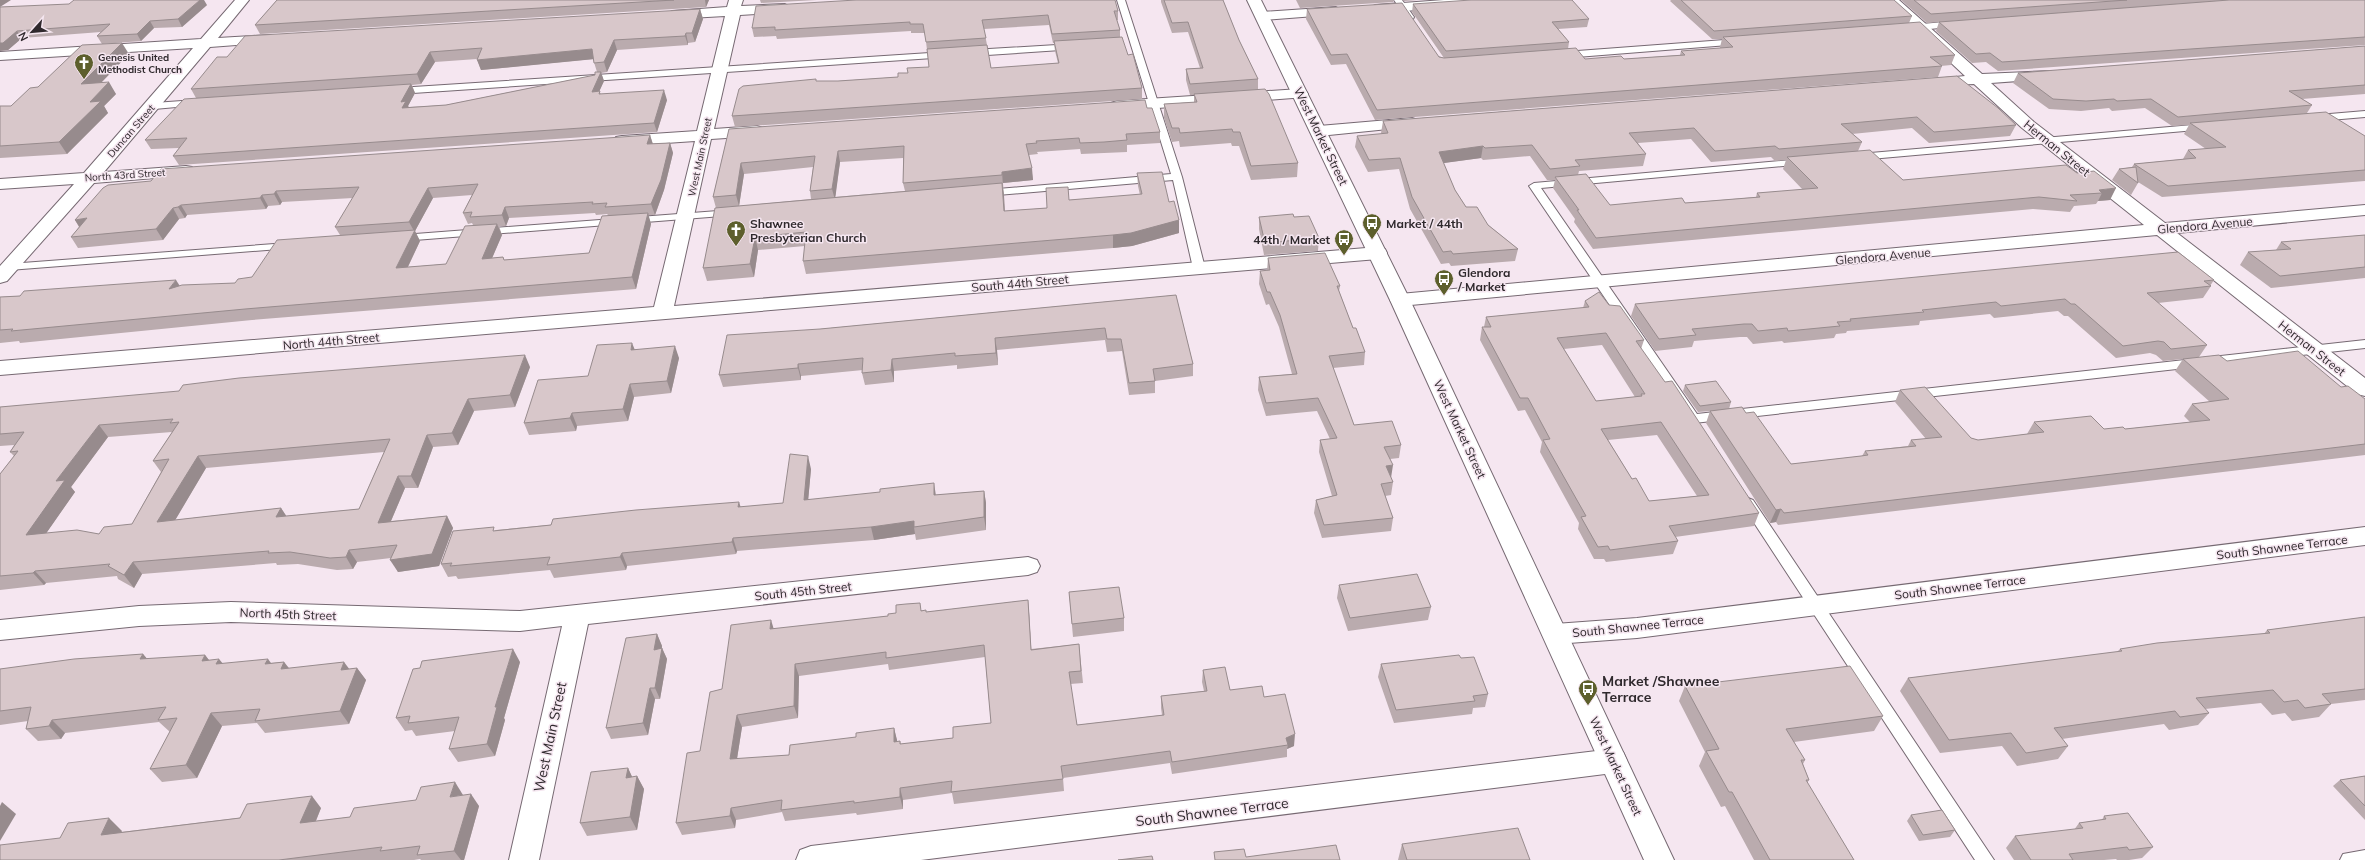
<svg xmlns="http://www.w3.org/2000/svg" width="2365" height="860" font-family="Mulish,sans-serif">
  <style>
    .lines { fill: none; stroke-linecap: round; stroke-linejoin: round }
    .lane-casing { stroke: #766972; stroke-width: 2 }
    .street-casing { stroke: #766972; stroke-width: 2 }
    .secondary-casing { stroke: #766972; stroke-width: 2 }
    .lane { fill: #fff; fill-rule: evenodd }
    .street { fill: #fff; fill-rule: evenodd }
    .secondary { fill: #fff; fill-rule: evenodd }
    .wall { fill: #baabae; fill-rule: evenodd }
    .shaded-wall { fill: #978b8d }
    .building { fill: #d8c7ca; stroke: #978b8d; fill-rule: evenodd }
    .labels { text-anchor: middle; dominant-baseline: central; stroke-width: 3; stroke-linejoin: round; paint-order: stroke }
    .far-poi-label { font-size: 10px; font-weight: bold; fill: #2f292d; stroke: #f5e6f0; text-anchor: start }
    .far-street-label { font-size: 10px; fill: #2f292d; stroke: #f5e6f0 }
    .street-label { font-size: 12px; fill: #2f292d; stroke: #f5e6f0 }
    .poi-label { font-size: 12px; font-weight: bold; fill: #2f292d; stroke: #f5e6f0; text-anchor: start }
    .near-poi-label { font-size: 14px; font-weight: bold; fill: #2f292d; stroke: #f5e6f0; text-anchor: start }
    .near-street-label { font-size: 14px; fill: #2f292d; stroke: #f5e6f0 }
  </style>
  <rect width="100%" height="100%" fill="#f5e6f0"/>
  <g class="lines">
    <defs>
      <g id="lane">
        <path d="M1117,0h8l57,177 23,91 -2,2 -4,1 -6,-3 -20,-88 -187,16 -5,-3 5,-3 185,-16z"/>
        <path d="M1394,0h8l12,17 -1,2h-6z"/>
        <path d="M1955,21l4,3 -1,2 -47,5 -4,-3 4,-3z"/>
        <path d="M1738,39l3,1v4l-177,14 -4,-3 4,-3z"/>
        <path d="M1073,44l4,3 -1,2 -104,7 -4,-3 4,-3z"/>
        <path d="M945,52l3,1v4l-550,37 -5,-3 5,-3z"/>
        <path d="M196,100l3,1v4l-45,4 -5,-3 5,-3z"/>
        <path d="M2365,111v6l-47,4 -5,-3 5,-3z"/>
        <path d="M2204,124l3,1v4l-348,31 -5,-3 5,-3z"/>
        <path d="M1802,159l4,1v4l-265,24 156,226 668,-74v8l-671,75 -5,-1 -160,-236 5,-3z"/>
        <path d="M731,210l4,1v4l-333,26 -5,-3 5,-3z"/>
        <path d="M288,243l5,3 -1,2 -283,22 -6,-3 6,-3z"/>
        <path d="M1748,498l5,2 241,360h-19l-232,-354 -2,-3 2,-3z"/>
        <path d="M2365,850v10h-25l3,-6z"/>
      </g>
      <g id="street">
        <path d="M235,0h14l-31,38 52,-3 7,4 -2,3 -65,5 -106,125 82,-6 6,1 3,4 -3,4 -98,8 -87,98 -7,2v-17l74,-82 -74,5v-10l84,-6 109,-125 -193,12v-8l201,-13z"/>
        <path d="M729,0h14l-2,6 44,-2 7,4 -7,4 -45,3 -26,114 43,-3 6,2 2,3 -2,3 -6,2 -46,3 -37,167 704,-59 7,2 2,4 -2,4 -7,2 -1378,116v-14l654,-54 41,-166 -73,5 -6,-1 -2,-4 2,-4 6,-1 75,-5 28,-115 -53,3 -7,-4 7,-4 55,-4z"/>
        <path d="M1444,0h66l-7,4 -128,9 -7,-4 7,-4z"/>
        <path d="M1884,0h15l83,74 69,-3 3,3 -3,3 -5,2 -55,4 43,39 131,101 200,-18v10l-188,18 188,145v18l-8,-2 -200,-159 -757,71 -7,-2 -3,-4 3,-4 7,-2 744,-69 -122,-97 -48,-44 -47,2 -3,-3 3,-3 38,-4z"/>
        <path d="M1336,7l7,4 -2,3 -79,6 -7,-4 7,-4z"/>
        <path d="M1300,89l6,2 2,3 -2,3 -189,14 -6,-2 -2,-3 2,-3 6,-2z"/>
        <path d="M1412,118l6,2 2,3 -2,3 -99,10 -6,-2 -2,-3 2,-3 6,-2z"/>
        <path d="M2365,527v18l-728,93 -82,6 -9,-3 -4,-7 4,-7 9,-3 82,-6z"/>
        <path d="M1028,557l9,3 3,6 -3,6 -9,3 -440,49 -49,236h-30l53,-234 -42,5 -289,-9 -92,4 -139,14v-20l139,-14 92,-4 289,9z"/>
        <path d="M1613,749l10,3 4,9 -4,9 -10,3 -692,87h-125l4,-10 11,-4z"/>
      </g>
      <path id="secondary" d="M1247,0h14l149,300 264,560h-30l-254,-560z"/>
    </defs>
    <use href="#lane" class="lane-casing"/>
    <use href="#street" class="street-casing"/>
    <use href="#secondary" class="secondary-casing"/>
    <use href="#lane" class="lane"/>
    <use href="#street" class="street"/>
    <use href="#secondary" class="secondary"/>
  </g>
  <g class="wall">
    <path d="M277,0h432l-3,7 -446,27 -5,-9z"/>
    <path d="M760,0h57l-56,3z"/>
    <path d="M1161,0h62l16,40 19,39v11l40,73 -1,14 -46,3 -12,-34h-7l-1,-3 -51,4 -1,-6 -7,1 -8,-24v-14l30,-2v-7h-4l-4,-15v-11l14,-1 -12,-36 -16,1 -11,-31z"/>
    <path d="M1296,0h98l-1,2 -93,6z"/>
    <path d="M1404,0h14l-14,1z"/>
    <path d="M1671,0h223l18,16 -3,7 46,32 -4,10 -10,1h1l-4,11 -563,43 -29,-56 -15,1 -25,-46 1,-10 137,49 -32,-46 1,-8 176,15 -2,8 -29,2 11,13 -1,7 17,10h39l56,-4 1,-4 39,-3v-1l2,-8h-10l-42,-38z"/>
    <path d="M1901,0h464v45l-367,26 -12,-9 -14,1 -36,-32 3,-9 -12,1z"/>
    <path d="M207,5l-25,22 -28,1 -13,13 -39,3 -5,-8 4,-4 -79,6 -14,12 -8,1v-44z"/>
    <path d="M700,9l3,10 -8,23 -7,1v2l-71,5 -10,22 -6,1 3,8 -5,10 2,3 66,6 -10,32 -478,33 -6,-9 6,-8 -28,1 -6,-9 51,-42 -5,-9zM477,59l4,11 112,-11 4,13 -2,3 -149,30 -37,2 -1,-1 7,-13 -3,-8 9,-1 14,-22z"/>
    <path d="M1118,11v9h-1l3,10v7l22,51v11l-407,28 -3,-11 84,-35h22l60,-4 10,-4 21,-6 -4,-34h-14v-2l-134,8 -1,-3 -22,1 -2,-9zM1049,25l4,18h1l1,8 3,12 -67,5 -4,-23 -3,-16z"/>
    <path d="M2365,46v48l-63,5 10,6 -5,8 58,23v45l-203,16 -24,-15v1l-7,12 -19,-15 7,-11 13,-2 2,-3 49,-5 5,-9 18,-1 -22,-15 5,-9 -17,1 -27,-18 -33,3 -3,-3 -28,3 -32,-2 -36,-26 5,-10z"/>
    <path d="M129,54l-28,29 15,11 -12,12 4,7 -41,41 -67,4v-52h11l27,-19z"/>
    <path d="M1957,76l59,49 -6,11 -81,7 -17,-15 -60,6 10,8 -4,9 45,29 174,-7 17,-2 16,29 -12,1 -2,3 -22,2 -4,6 -37,-3 -440,40 -19,-27 1,-3 -22,-31 2,-8h-8l-17,-24 -47,4 -2,-2 -38,5 12,27 11,17 52,42 -3,12 -64,5 -2,-3 -8,1 -31,-55 -11,-40 -31,3 -13,-25 2,-11 25,-2 -1,-1 2,-12zM1691,139l20,23 60,-5 4,4 11,-1 -3,9 20,21 -46,3 -1,4 -71,6 -75,2 -32,-30 1,-4 64,-5 3,-12 -8,-11z"/>
    <path d="M1147,108l13,24v11l-33,2v7l-46,2 -1,-5 -43,3 1,2 -9,1 4,25 -30,3 2,28 42,-3 22,-8 71,-5 -2,-9 -1,-13 32,29 10,31 -47,13 -19,2 -307,26 -3,-13 2,-15 -47,4 -4,27 -47,4 -4,-13 13,-60 -3,-11 16,-68zM903,158v25l2,8 -70,6 5,-35zM813,167l-3,24 1,8 -72,7 5,-32z"/>
    <path d="M650,135l3,9 17,-1 3,10 -9,37 -9,25h-7l3,9 -15,65 -384,31 -232,23 -1,-2 -19,2v-46l235,-14 17,-6 88,-42 -5,-8 18,-29 -71,4 -2,3 -12,1 -2,3 -79,6 -2,3 -6,1 -16,21 -85,8 -7,-11 8,-10 -4,-7zM472,195l-9,18 5,11 4,-1 1,2 -27,39 -38,3 12,-26 -5,-10 18,-33zM595,213l1,2 11,-1 1,1 -19,38 -85,7 -1,-3 -11,1 10,-23 -3,-9h7l3,-8z"/>
    <path d="M1259,217l60,21 -1,13 -54,4 -5,-26z"/>
    <path d="M2365,235v43l-94,10 -31,-23 8,-13 28,-2 5,-8z"/>
    <path d="M1268,258l72,28 -1,5 14,37 12,24 -1,13 -31,3 21,57 47,20 -2,13 -9,1 1,19 2,4 -2,13 -6,1 8,22 -2,13 -69,7 -8,-25 2,-13 16,-4 -13,-44 1,-12 10,-1 -13,-28 -51,5 -8,-26 1,-13 33,-3 -13,-47 -10,-23 -3,1 -7,-21 1,-13h7z"/>
    <path d="M2214,280l-4,6h1l-8,12 -45,5 49,42 -8,12 28,4 114,26 24,12v56l-587,70 -2,-3 -6,1 -64,-100 4,-12 -12,1 -15,-21 2,-6 46,17 -2,7 17,4 45,51 71,-8 3,-5 43,-5 3,-6 15,-1 -31,-37 5,-12 71,48 7,2 49,-6 7,-12 70,7h21l65,-7 -6,-6 8,-12 18,-2 -35,-31 8,-12 -20,2 -7,-6 -6,-2 -34,5 -48,-42h-4l-6,-5 -64,7 -4,-4 -70,7 -1,4 -72,6 -1,2 -10,1 -2,4 -50,5 -2,-2 -29,3 -6,-7h-7l-46,4 -2,6 -37,4 -24,-35 4,-12z"/>
    <path d="M1176,295l17,69v12l-38,5v12l-26,2 -7,-44 -15,1 -2,-12 -108,10 1,15 -41,4v-4l-63,6v11l-29,3 -3,-12 1,-3 -62,6v4l-78,7 -4,-12 101,-46z"/>
    <path d="M1585,301l24,4 35,35 -3,9 118,164 -5,13 -79,11 3,4 -5,13 -67,8 -2,-3h-10l-16,-30 1,-6 -39,-71 2,-10 -17,-32 -7,1 -38,-71 2,-13h2l2,-10 97,-9zM1602,345l33,52 -39,4 -32,-52zM1657,435l40,61 -48,5 -17,-22 -24,-39z"/>
    <path d="M635,349l44,9 -8,35 -37,4 -6,24 -51,5 -1,5 -47,4 -5,-12 64,-47z"/>
    <path d="M530,367l-15,40 -41,4 -16,34 -25,2 -15,41h-13l-14,33 56,-5 6,12 -14,38 -41,6 -7,-14 -34,4 -4,7 -16,1 -39,-6 -21,1 -1,-2 -134,11 -8,14 -16,-9 -1,-3 -71,7 -2,2 -44,5v-116l14,-18 -4,-4 4,-7 -14,1v-39zM172,432l-19,29 8,11 -29,52 -33,10 -53,-1 29,-41 -4,-5 37,-50zM384,452l-25,57 -73,7 -5,-8 -106,12 31,-52z"/>
    <path d="M811,469l-3,31 128,-5 48,-4 2,12v27l-70,10 -1,-6 -41,6 -137,11 -1,3 -109,12 -1,4 -72,8 -4,-8 -92,9 -2,-3 -8,1 -7,-13 55,-34 287,-27z"/>
    <path d="M1339,585l92,22 -3,13 -80,11 -11,-33z"/>
    <path d="M1069,592l55,26v13l-51,6z"/>
    <path d="M1028,600l1,12 2,37 48,-5 4,39 -13,1 7,41 85,-10 -1,-7v-12l43,-5 -2,-9 1,-12 27,20 34,7 30,49 -7,3v8l-115,17 -2,-11 -107,15 1,13 -110,13 -2,-11 -49,7v9l-46,6 -1,-2 -71,8 -3,-9 -46,8 -1,8 -53,7 -6,-12 24,-72 74,-122 114,-13 34,-6 4,2zM985,657l6,66 -38,15 -52,6 -1,-3h-3l-3,-13 -38,9 -67,18 -52,4 5,-32 56,-9 1,-42 89,-12 1,6z"/>
    <path d="M2365,617v83l-34,4 -12,13 -27,4 -7,-8 -13,2 -11,-12 -56,6 4,4 -11,12 -29,5 -5,-6 -102,15 6,7 -10,13 -41,7 -15,-20 -62,7 -40,-62 8,-13 209,-26 3,-3 144,-15 3,-4z"/>
    <path d="M657,634l5,12v2l5,11 -7,40h-5l-7,36 -37,4 -5,-11z"/>
    <path d="M143,654l4,5 58,-4 4,5 14,4 48,-1 13,-1 5,6 60,1 8,-1 9,12 -17,44 -84,9 -8,-10 -35,3 -25,52 -35,4 -12,-13 20,-37 -11,-10 -94,11 -4,6 -23,2 -12,-12 2,-8 -28,4v-56z"/>
    <path d="M1461,658l27,36 -3,13 -12,1 -1,6 -78,9 -16,-46 3,-13z"/>
    <path d="M520,662l-16,56 1,2 -10,36 -37,6 -9,-13 6,-18 -39,5 -4,-6 -7,1 -9,-13z"/>
    <path d="M1685,686l198,30 -9,15 -80,11 11,18 -2,4 6,16 -2,3 47,77h-100l-29,-54 -4,1 -22,-41 6,-14 -26,-51z"/>
    <path d="M628,768l4,9 5,-1 7,13 -7,41 -50,6 -7,-13z"/>
    <path d="M2365,776v44l-32,-34 7,-6z"/>
    <path d="M463,795l16,11 -15,54h-43l-1,-1 -6,1h-414l122,-29 -1,1 200,-24 -5,13 34,-4z"/>
    <path d="M1911,815l44,15 -5,7 -31,4 -12,-20z"/>
    <path d="M2104,816l49,31 -11,11 -13,2h-12l-1,-1 -12,1h-90l-8,-12 9,-12 59,-6 5,-7 23,-3z"/>
    <path d="M1402,844l128,16h-132z"/>
  </g>
  <g class="shaded-wall">
    <path d="M0,0h11l-11,7z"/>
    <path d="M200,0h4l3,5 -25,22 -4,-8z"/>
    <path d="M705,0h4l-3,7z"/>
    <path d="M700,9l3,10 -8,23 -3,-9z"/>
    <path d="M150,21l4,7 -13,13 -4,-7z"/>
    <path d="M17,31l5,7 -14,12 -8,1v-8z"/>
    <path d="M686,33l2,10v2l-3,-9z"/>
    <path d="M614,40l3,10 -10,22 -3,-10z"/>
    <path d="M122,43l7,11 -41,42 -7,-12z"/>
    <path d="M592,49l3,10 -114,11 -4,-10z"/>
    <path d="M430,52l5,10 -14,22 -4,-10z"/>
    <path d="M601,72l3,9 -9,20 -3,-9z"/>
    <path d="M109,82l7,12 -12,12 4,7 -41,41 -8,-12 31,-40z"/>
    <path d="M411,84l4,9 -7,13 2,5 -8,-3 -1,-6z"/>
    <path d="M664,90l3,10 -10,32 -3,-9z"/>
    <path d="M650,135l3,10 -6,-1z"/>
    <path d="M670,143l3,10 -9,37 -9,25 -4,-11z"/>
    <path d="M1483,146l-2,12 -44,6 2,-12z"/>
    <path d="M838,151l2,11 -5,38 -3,-11z"/>
    <path d="M741,163l3,11 -5,32 -3,-11z"/>
    <path d="M1032,168l1,12 -30,3v3l-1,-14z"/>
    <path d="M1002,183l2,12 1,29 -1,-13z"/>
    <path d="M428,188l5,10 -18,33 5,10 -18,38 -6,-11 18,-37 -5,-9z"/>
    <path d="M2116,188l-6,12 -12,1 4,-8 -3,-3z"/>
    <path d="M276,191l6,11 -2,3 -6,-11z"/>
    <path d="M262,195l6,11 -2,3 -6,-11z"/>
    <path d="M181,205l6,10 -2,3 -7,-11z"/>
    <path d="M505,207l4,11 -3,8 -4,-11z"/>
    <path d="M173,208l6,11 -16,21 -7,-11z"/>
    <path d="M648,213l3,11 -15,65 -4,-12z"/>
    <path d="M87,218l-5,13 -7,-11z"/>
    <path d="M1179,220v13l-47,13 -19,2v-13z"/>
    <path d="M497,224l5,11 -15,35 -5,-11z"/>
    <path d="M755,237l3,13 -4,27 -4,-13z"/>
    <path d="M176,280l7,11 -14,-2z"/>
    <path d="M995,338l2,12 1,15 -2,-12z"/>
    <path d="M632,343l5,12 -6,-5z"/>
    <path d="M675,346l4,12 -8,35 -4,-12z"/>
    <path d="M525,355l5,12 -15,40 -5,-12z"/>
    <path d="M892,359l2,12v11l-3,-12z"/>
    <path d="M798,364l3,12v4l-3,-12z"/>
    <path d="M630,384l4,13 -6,24 -5,-12z"/>
    <path d="M468,399l6,12 -16,34 -6,-12z"/>
    <path d="M572,413l5,13 -1,5 -6,-13z"/>
    <path d="M99,425l9,12 -37,50 4,5 -39,56 -10,-13 30,-54z"/>
    <path d="M427,435l6,12 -15,41 -7,-12z"/>
    <path d="M198,456l8,12 -39,66 -10,-12z"/>
    <path d="M808,456l3,13 -4,44 -3,-13z"/>
    <path d="M1393,465l-2,13 -5,-12z"/>
    <path d="M398,476l7,12 -20,47 -7,-12z"/>
    <path d="M934,483l2,13 -2,-1z"/>
    <path d="M984,491l2,12v27l-2,-13z"/>
    <path d="M739,502l4,12 -5,-7z"/>
    <path d="M281,508l8,12 -13,-3z"/>
    <path d="M1781,509l-5,13 -6,1 6,-13z"/>
    <path d="M447,516l6,12 -14,38 -41,6 -8,-12z"/>
    <path d="M914,521v6l1,7 -41,6 -3,-13z"/>
    <path d="M733,538l4,13 -1,3 -4,-12z"/>
    <path d="M349,550l8,12 -4,7 -7,-12z"/>
    <path d="M622,553l5,13 -1,4 -6,-13z"/>
    <path d="M133,562l9,12 -8,14 -10,-13z"/>
    <path d="M35,571l11,12 -2,2 -11,-12z"/>
    <path d="M1028,600l1,12 3,50 -1,-12z"/>
    <path d="M771,620l4,13 -5,-4z"/>
    <path d="M657,634l5,12 -3,15 -5,-11z"/>
    <path d="M662,648l5,11 -7,40 -5,-11z"/>
    <path d="M513,649l7,13 -16,56 1,2 -10,36 -8,-12 8,-37z"/>
    <path d="M143,654l11,13 -14,-8z"/>
    <path d="M205,655l10,13 -13,-7z"/>
    <path d="M219,659l10,12 -13,-7z"/>
    <path d="M268,659l9,12 -12,-7z"/>
    <path d="M284,662l9,12 -12,-5z"/>
    <path d="M344,662l9,12 -12,-4z"/>
    <path d="M795,664l4,12 -1,42 -4,-12z"/>
    <path d="M357,668l9,12 -17,44 -9,-13z"/>
    <path d="M650,688l5,11 -7,36 -5,-12z"/>
    <path d="M211,713l11,13 -25,52 -11,-13z"/>
    <path d="M737,715l5,12 -7,44 -5,-12z"/>
    <path d="M52,720l13,13 -4,6 -12,-13z"/>
    <path d="M894,728l3,12v14l-3,-12z"/>
    <path d="M1295,734l-1,12 -7,3 1,-4 -2,-7z"/>
    <path d="M628,768l6,13 -8,-3z"/>
    <path d="M637,776l7,13 -7,41 -7,-13z"/>
    <path d="M455,782l8,13 -13,2z"/>
    <path d="M900,788l3,12v9l-3,-12z"/>
    <path d="M471,794l8,12 -15,54h-3l-7,-9z"/>
    <path d="M312,796l9,12 -11,27 -10,-12z"/>
    <path d="M2,802l14,12 -16,27v-35z"/>
    <path d="M731,808l5,12 -1,8 -5,-12z"/>
    <path d="M109,818l13,13 -9,16 -12,-12z"/>
  </g>
  <g class="building">
    <path d="M74,0h126l-22,19 -28,2 -13,13 -40,2 13,-12 -93,7 -14,12h-3v-36l69,-3z"/>
    <path d="M277,0h397l-419,25z"/>
    <path d="M856,0h259l3,11h-4l6,19 -68,4 -4,-19 -66,5 4,18 -60,4 -3,-18h-13v-2l-135,8v-3l-23,1 4,-22z"/>
    <path d="M1164,0h59l16,40 19,39 -68,5 -4,-15 17,-1 -15,-46 -16,1z"/>
    <path d="M1471,0h101l17,19 -37,3 17,20 -123,9 -33,-47z"/>
    <path d="M1681,0h213l18,16 -198,15z"/>
    <path d="M1914,0h213l-196,14z"/>
    <path d="M2229,0h136v37l-363,25 -12,-9 -14,1 -37,-32z"/>
    <path d="M1402,3l37,54 5,1 132,-10 9,11 36,-3 3,3 61,-4 -4,-4 52,-4 -10,-10 197,-15 35,33 -25,2 12,9 -565,44 -30,-56 -16,1 -24,-46z"/>
    <path d="M700,9l-8,24h-6l-1,3 -71,4 -10,22 -10,1 -2,-14 -115,11 5,-12 -52,4 -13,22 -226,15 26,-32h10l18,-21z"/>
    <path d="M1122,37l6,18 5,-1 9,34 -410,28 7,-27 4,-3 73,-7v2h22l60,-4v-4h10l-1,-5 22,-1 -2,-18 60,-4 4,23 68,-5 -5,-22z"/>
    <path d="M122,43l-41,41 28,-2 -19,20 11,-1 -42,41 -59,4v-40h11l19,-18 8,-1 44,-42z"/>
    <path d="M2365,46v39l-76,6 23,14 -134,12 -27,-18 -34,2 -3,-2 -28,2 -33,-2 -35,-26z"/>
    <path d="M595,72h6l-9,20 8,-1 -1,3 65,-4 -10,33 -481,33 14,-18 -42,2 39,-41 227,-15 -10,18 5,-1 -4,7 44,-3 149,-30z"/>
    <path d="M1957,76l41,32 18,17 -82,7 -17,-15 -76,7 21,18 -83,7 -4,-3 -60,5 -21,-23 -65,5 17,21 -71,6 5,6 -30,3 -18,-24 -47,3 -2,-2 -44,6 16,38 11,17h11l11,18 30,24 -65,5 -2,-3 -8,1 -31,-55 -12,-39 -31,2 -12,-24 31,-3 -5,-12z"/>
    <path d="M1265,89l4,5 29,69 -47,3 -11,-34h-7l-1,-3 -52,4 -1,-5h-7l-8,-24 33,-2 -3,-8z"/>
    <path d="M1145,100l2,8h5l8,24 -34,2 1,6 -23,2 -24,1 -1,-5 -43,3 1,2 -11,1 6,24 -30,4v3l-99,8 1,-37 -66,5 -6,38 -22,2 5,-35 -74,7 -5,32 -23,2 16,-68z"/>
    <path d="M2326,112l39,24v34l-197,16 -34,-22 62,-6 -8,-8 38,-3 -36,-24z"/>
    <path d="M650,135l-3,9 23,-1 -9,37 -10,24 -46,3 2,-4 -15,1 1,-2 -88,5 -3,8 -32,2 2,-5 -9,1 15,-29 -50,4 -19,34 -74,5 24,-40 -83,4 -2,3 -12,1 -2,3 -79,7 -3,2 -5,1 -17,21 -85,8 16,-19 -12,2 28,-32 5,-3 43,-4 10,-12z"/>
    <path d="M1870,150l33,30 163,-15 11,8 17,-2 22,17 -17,2 3,3 -32,2 7,6 -38,-4 -443,41 -19,-28h2l-24,-33 31,-3 24,31 72,-7 3,5 75,-6 -3,-4 61,-5 -31,-31z"/>
    <path d="M2136,167l2,16 -19,-14z"/>
    <path d="M1162,172l7,30 5,-1 5,19 -48,13 -18,2 -310,26 3,-29 -51,5 -5,27 -47,4 12,-60 287,-25 2,28 43,-3 -1,-20 22,-1 1,13 73,-6 -5,-21z"/>
    <path d="M648,213l-16,64 -387,32 -234,22 2,-2 -13,1v-33l20,-1 4,-5 152,-11 -7,9 13,-4 53,-2 3,-4 14,-2 25,-37 138,-10 -19,38 50,-4 19,-38 32,-2 -15,35 21,-2 1,3 85,-7 13,-37z"/>
    <path d="M1293,214l1,3 15,-1 10,22 -54,5 -6,-26z"/>
    <path d="M2365,235v32l-85,9 -32,-24 43,-3 -10,-7z"/>
    <path d="M2178,252l36,28 -10,1 7,5 -64,7 60,52 -36,4 -7,-7 -6,-1 -35,5 -48,-42h-4l-6,-5 -64,7 -5,-4 -74,8 2,2 -74,7 1,2 -14,1 3,4 -52,5 -1,-3 -29,3 -6,-7h-8l-52,5 4,6 -37,4 -24,-35z"/>
    <path d="M1325,253l15,33h-3l16,42h3l9,24 -36,4 25,69 38,-4 9,24 -17,2 9,18 -7,1 7,16 -12,2 12,34 -69,7 -8,-25 21,-5 -17,-55 17,-2 -19,-40 -52,5 -7,-26 38,-3 -17,-59 -10,-23h-3l-7,-21 10,-1 -2,-12z"/>
    <path d="M1599,292l10,13 11,1 24,34 -8,1 29,41 7,-1 87,132 -90,13 9,15 -68,9 -2,-4 -10,1 -17,-30 5,-1 -43,-76 7,-1 -22,-41h-8l-38,-71h9l-5,-10 103,-10 -4,-6zM1606,333l39,61h-4l1,2 -46,5 -39,-63zM1661,422l48,73 -60,6 -13,-23 -4,1 -31,-50z"/>
    <path d="M1176,295l17,69 -40,5 2,12 -26,2 -8,-44h-14l-2,-11 -110,10 1,15 -41,3v-3l-63,6 -1,11 -29,3 1,-15 -65,6v4l-79,7 8,-40 93,-6z"/>
    <path d="M632,343l-1,7 44,-4 -8,35 -37,3 -7,25 -51,4 -2,5 -46,5 14,-43 50,-4 9,-31z"/>
    <path d="M2298,351l43,36 7,-1 17,13v45l-581,69 -3,-4 -5,1 -66,-99 32,-4 4,6 8,-1 37,52 70,-8 7,-1 -3,-4 51,-5 -5,-6 31,-3 -42,-47 25,-3 46,51 7,2 66,-8 -10,-10 57,-6 13,13 19,-2 2,2 85,-9 -18,-16 37,-5 -46,-40 36,-4 8,6z"/>
    <path d="M525,355l-15,40 -42,4 -16,34 -25,2 -16,41h-13l-20,47 69,-7 -15,38 -42,6 7,-15 -48,5 -3,7 -16,1 -40,-6 -22,1 1,-2 -136,11 -9,13 -16,-9 2,-2 -75,7 -2,2 -33,3v-102l18,-23 -8,1 14,-20 -24,2v-27l179,-16 4,-6 56,-7zM173,419l-3,4 9,-1 -26,39 16,-2 -37,65 -28,3 -5,7 -22,-4 -51,5 39,-55 -9,1 43,-56zM390,439l-31,70 -83,8 5,-9 -124,14 41,-66z"/>
    <path d="M1716,381l15,21 -31,4 -15,-21z"/>
    <path d="M790,454l18,2 -4,44 76,-8v-3l54,-6v12l50,-4v26l-70,10v-6l-43,6 -138,11 -1,4 -110,11 -2,4 -73,8 3,-8 -100,9 2,-3 -11,1 12,-33 41,-4 -1,4 58,-6 2,-6 83,-9 103,-8 -1,5 45,-4z"/>
    <path d="M1417,574l14,33 -81,11 -11,-33z"/>
    <path d="M1119,587l5,31 -52,6 -3,-32z"/>
    <path d="M1028,600l3,50 48,-6 2,27 -12,1 8,53 87,-10 -3,-19 46,-5 -4,-21 22,-3 5,23 32,-4 2,11 21,-3 10,40 -9,4 2,7 -116,17 -2,-11 -109,15 2,13 -112,13 1,-11 -52,7v9l-46,6v-2l-73,9 1,-10 -51,8 -1,8 -54,7 11,-70 13,-2 10,-59 12,-3 9,-64 40,-5 -1,9 118,-13v-2l8,-1v-8l10,-1 14,-1 1,8 5,-1v2zM984,645l7,78 -38,4v11l-53,6v-3l-6,1v-14l-38,5v4l-66,8 -1,10 -59,4 7,-44 57,-9 1,-42 91,-12v6z"/>
    <path d="M2365,617v72l-43,5 9,10 -26,4 -7,-8 -14,2 -11,-12 -77,8 13,15 -29,4 -5,-6 -121,17 14,18 -42,7 -15,-20 -62,7 -41,-62 214,-27 -2,-2 37,-6 113,-10 -3,-3z"/>
    <path d="M657,634l-3,16 8,-2 -7,40h-5l-7,35 -37,5 20,-90z"/>
    <path d="M513,649l-18,58h2l-10,37 -38,5 10,-32 -51,6 2,-7 -14,2 17,-49 7,-1 2,-7z"/>
    <path d="M143,654l-3,5 65,-4 -3,6 17,-2 -3,5 52,-5 -3,5 19,-2 -3,7 63,-7 -3,8 16,-2 -17,43 -85,10 5,-12 -49,4 -25,52 -36,4 27,-51 -19,2 8,-13 -114,13 -3,6 -23,3 5,-22 -31,4v-42l74,-10z"/>
    <path d="M1459,655l2,3 13,-1 14,37 -15,2 2,5 -79,9 -15,-46z"/>
    <path d="M1850,666l33,50 -97,13 19,31h-4l8,20h-3l48,80h-84l-38,-68h-3l-23,-41 13,-2 -34,-63z"/>
    <path d="M628,768l-2,10 11,-2 -7,41 -50,6 11,-51z"/>
    <path d="M2365,776v30l-25,-26z"/>
    <path d="M455,782l-5,15 21,-3 -17,57 -37,4 3,-9 -40,5 2,-4 -103,13h-279v-15l60,-7 8,-15 41,-5 -8,17 139,-17 7,-14 65,-8 -12,27 50,-6 4,-9 62,-8 5,-13z"/>
    <path d="M1942,810l13,20 -32,5 -12,-20z"/>
    <path d="M2128,813l25,34 -24,3 -2,-3 -58,7 4,6h-42l-16,-24 68,-8 -4,-5 27,-4 -2,-3z"/>
    <path d="M1518,828l12,32h-123l-5,-16z"/>
    <path d="M1336,845l4,15h-125l-1,-8 30,-3 2,8z"/>
    <path d="M1152,856l1,4h-35z"/>
  </g>
  <defs>
    <symbol id="church-pin" viewBox="-11 -11 22 30"><path d="M0 17L-7.5 6A9.5 9.5 0 1 1 7.5 6Z" fill="#5d5f2c" stroke="#f5e6f0"/><path d="M-1.2-6h2.4v3.5h3.3v2.4h-3.3V6h-2.4V-.1h-3.3v-2.4h3.3Z" fill="#fff"/></symbol>
    <symbol id="bus-pin" viewBox="-11 -11 22 30"><path d="M0 17L-7.5 6A9.5 9.5 0 1 1 7.5 6Z" fill="#5d5f2c" stroke="#f5e6f0"/><path d="M-5-6H5V4H4V6H2V4H-2V6H-4V4H-5ZM-3.5-4V0h7V-4ZM-3.5 1.2v1.5H-2V1.2ZM2 1.2v1.5H3.5V1.2Z" fill="#fff"/></symbol>
  </defs>
  <g fill-rule="evenodd">
    <use href="#church-pin" x="73" y="52" width="22" height="30"/>
    <use href="#bus-pin" x="1361" y="212" width="22" height="30"/>
    <use href="#church-pin" x="725" y="219" width="22" height="30"/>
    <use href="#bus-pin" x="1333" y="228" width="22" height="30"/>
    <use href="#bus-pin" x="1433" y="268" width="22" height="30"/>
    <use href="#bus-pin" x="1577" y="678" width="22" height="30"/>
  </g>
  <g class="labels">
    <g class="far-poi-label">
      <text x="98" y="57">Genesis United<tspan x="98" dy="12">Methodist Church</tspan></text>
    </g>
    <g class="far-street-label">
      <text transform="translate(131 131) rotate(-49)">Duncan Street</text>
      <text transform="translate(700 157) rotate(-78)">West Main Street</text>
      <text transform="translate(125 175) rotate(-4)">North 43rd Street</text>
    </g>
    <g class="street-label">
      <text transform="translate(1321 136) rotate(64)">West Market Street</text>
      <text transform="translate(2057 148) rotate(39)">Herman Street</text>
      <text transform="translate(2205 225) rotate(-5)">Glendora Avenue</text>
      <text transform="translate(1883 256) rotate(-5)">Glendora Avenue</text>
      <text transform="translate(1020 283) rotate(-5)">South 44th Street</text>
      <text transform="translate(331 341) rotate(-5)">North 44th Street</text>
      <text transform="translate(2312 348) rotate(38)">Herman Street</text>
      <text transform="translate(1460 429) rotate(65)">West Market Street</text>
      <text transform="translate(2282 547) rotate(-7)">South Shawnee Terrace</text>
      <text transform="translate(1960 587) rotate(-7)">South Shawnee Terrace</text>
      <text transform="translate(803 591) rotate(-6)">South 45th Street</text>
      <text transform="translate(288 614) rotate(2)">North 45th Street</text>
      <text transform="translate(1638 626) rotate(-6)">South Shawnee Terrace</text>
      <text transform="translate(1616 766) rotate(65)">West Market Street</text>
    </g>
    <g class="poi-label">
      <text x="750" y="223">Shawnee<tspan x="750" dy="14">Presbyterian Church</tspan></text>
      <text x="1386" y="223">Market / 44th</text>
      <text x="1330" y="239" text-anchor="end">44th / Market</text>
      <text x="1458" y="272">Glendora<tspan x="1458" dy="14">/ Market</tspan></text>
    </g>
    <g class="near-poi-label">
      <text x="1602" y="681">Market /Shawnee<tspan x="1602" dy="16">Terrace</tspan></text>
    </g>
    <g class="near-street-label">
      <text transform="translate(550 737) rotate(-78)">West Main Street</text>
      <text transform="translate(1212 812) rotate(-7)">South Shawnee Terrace</text>
    </g>
  </g>
  <g transform="translate(32 32) rotate(243)" stroke="#f5e6f0" stroke-width="3" paint-order="stroke">
  <path d="M0-3L7 15L0 10L-7 15Z" fill="#2f292d"/>
  <text y="-6" font-size="11" font-weight="bold" text-anchor="middle" fill="#2f292d">N</text>
  </g>
</svg>
